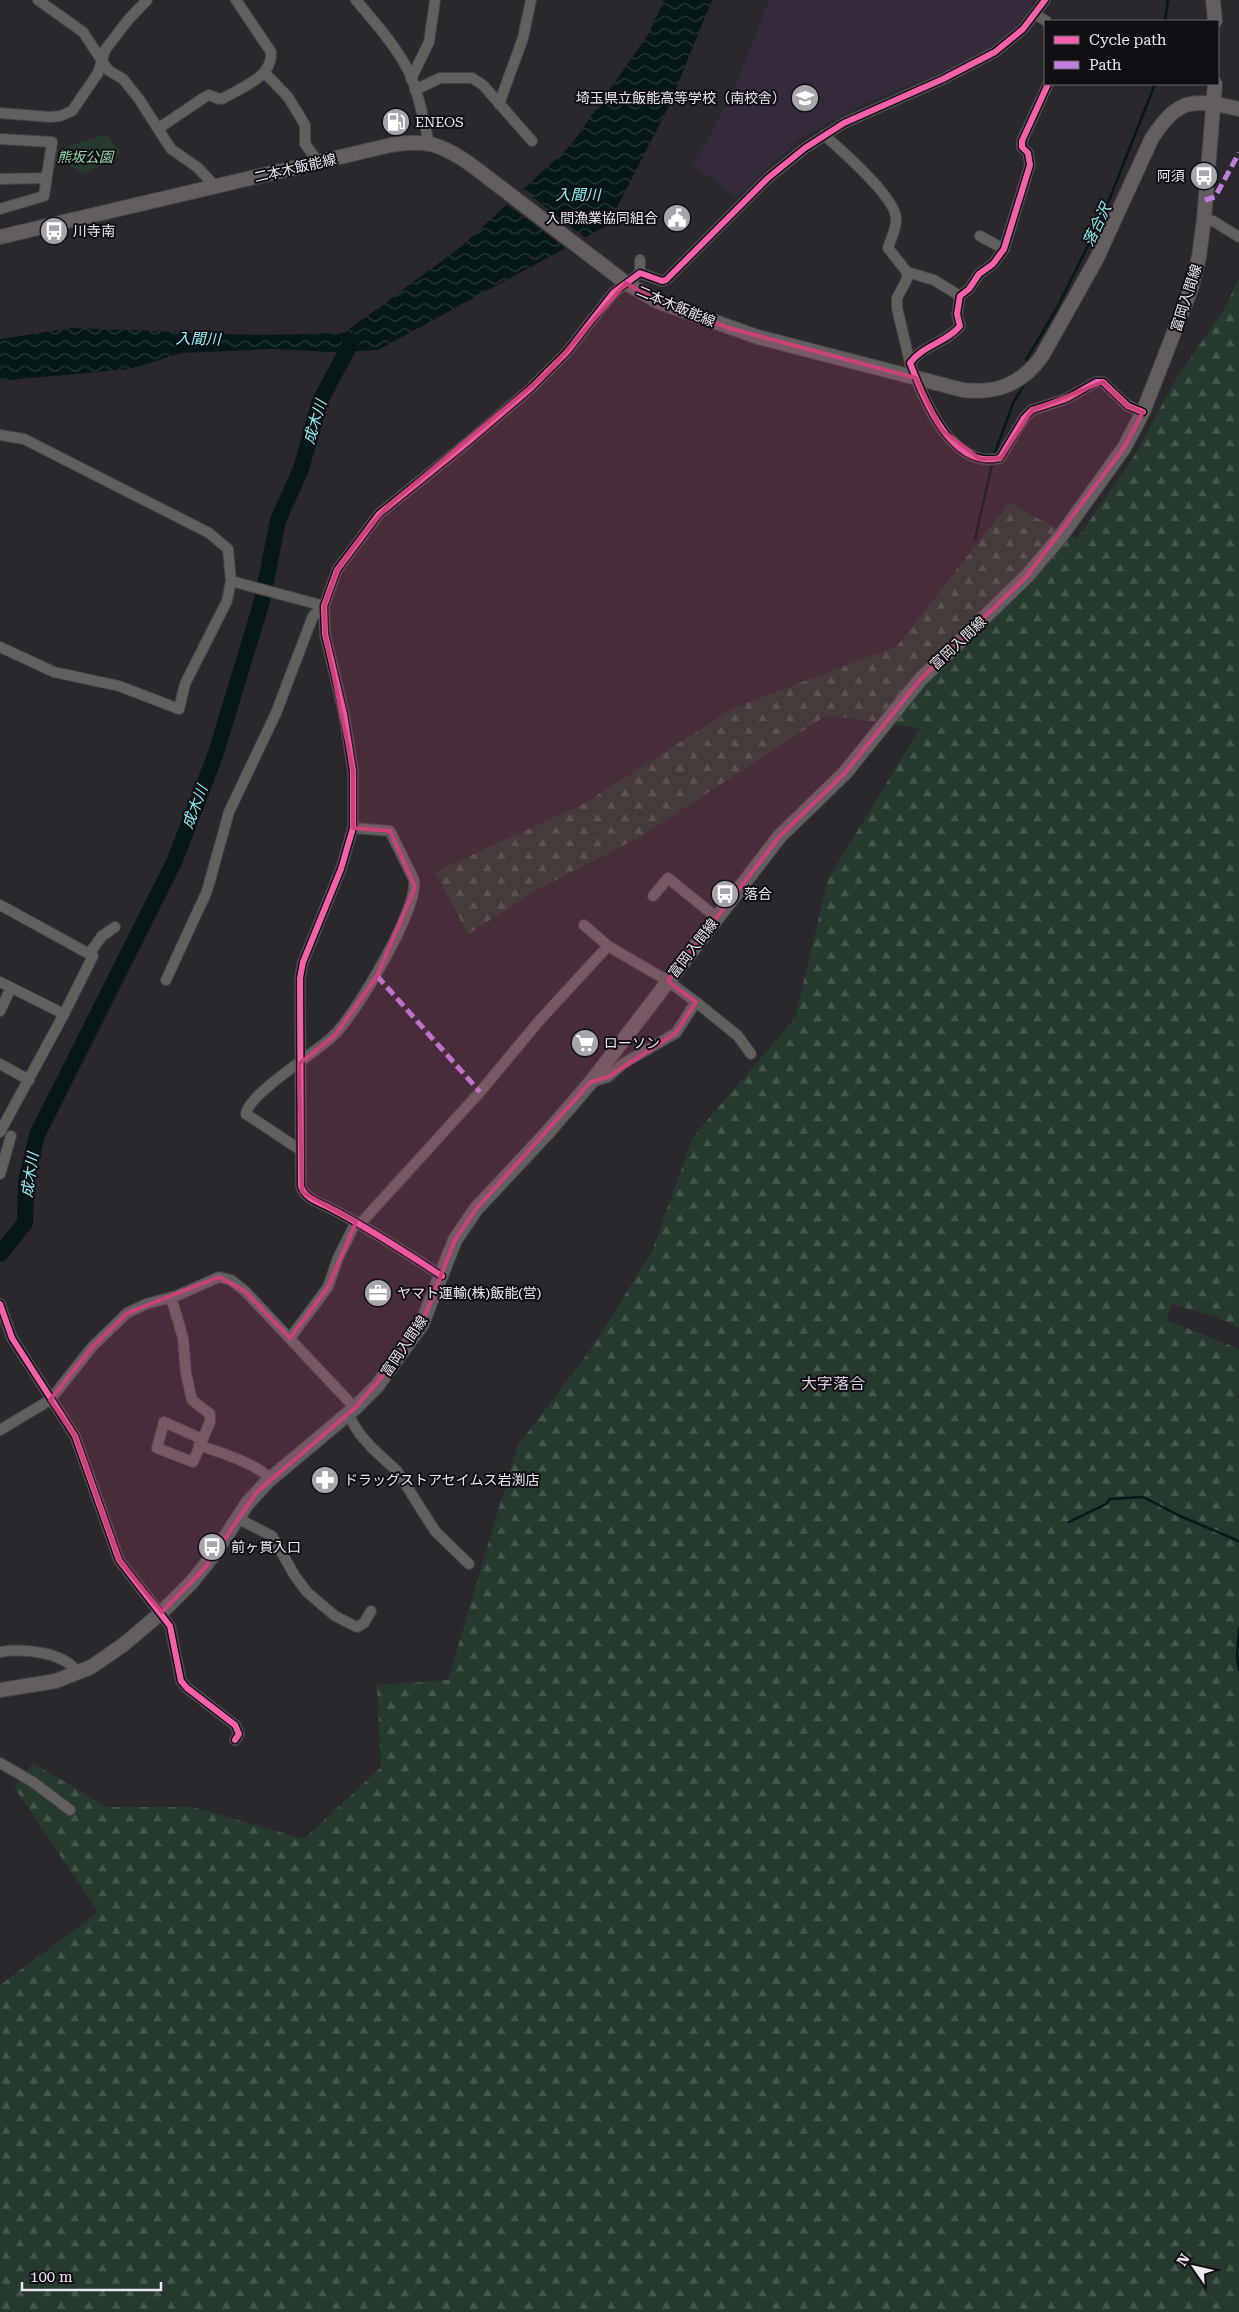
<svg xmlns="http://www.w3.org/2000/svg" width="1239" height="2312" font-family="'Roboto Serif','Noto Sans JP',serif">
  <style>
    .built { fill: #342a3b }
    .forest { fill: url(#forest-firs) }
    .green { fill: #253a2c }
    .water { fill: url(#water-waves) }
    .pier { fill: #2a272d }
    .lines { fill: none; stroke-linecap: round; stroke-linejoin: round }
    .stream { stroke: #071818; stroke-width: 2.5 }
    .river { stroke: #071818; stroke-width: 16 }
    .minor-casing { stroke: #454347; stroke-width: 12 }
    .major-casing { stroke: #454347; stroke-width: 16 }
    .minor { stroke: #625f5f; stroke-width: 10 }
    .major { stroke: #635f61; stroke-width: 14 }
    .quiet { stroke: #c07fdc; stroke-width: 5; stroke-dasharray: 10 5; stroke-linecap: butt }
    .cycleway-casing { stroke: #110e14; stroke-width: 9 }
    .cycleway { stroke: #f560ab; stroke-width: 6 }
    .marked { fill: #ca4179; fill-opacity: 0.2; stroke: #ca4179; stroke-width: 4; stroke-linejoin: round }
    .labels { text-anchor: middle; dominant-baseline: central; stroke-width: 4; stroke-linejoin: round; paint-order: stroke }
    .poi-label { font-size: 14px; fill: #ece7f0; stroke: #110e14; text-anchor: start }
    .park-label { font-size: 14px; font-style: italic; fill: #97dbac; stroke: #110e14 }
    .street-label { font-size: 14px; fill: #ece7f0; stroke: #110e14 }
    .water-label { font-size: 15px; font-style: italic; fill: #8df2f3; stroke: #110e14 }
    .quarter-label { font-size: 16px; fill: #d7cede; stroke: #110e14 }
  </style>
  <defs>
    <pattern id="forest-firs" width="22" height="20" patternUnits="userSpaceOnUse" patternTransform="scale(1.25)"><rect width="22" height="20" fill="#253a2c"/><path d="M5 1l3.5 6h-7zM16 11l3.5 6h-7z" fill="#45564b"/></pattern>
    <pattern id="water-waves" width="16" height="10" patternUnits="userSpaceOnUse" patternTransform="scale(1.25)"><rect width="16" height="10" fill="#071818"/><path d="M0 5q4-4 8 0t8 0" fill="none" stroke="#2b3a3a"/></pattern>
  </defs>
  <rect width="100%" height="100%" fill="#2a272d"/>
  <path class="built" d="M769,0h266l-10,15 -19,22 -32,22 -114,47 -59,32 -64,59 -44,-31 41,-76z"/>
  <path class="forest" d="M1239,277v1051l-23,-11 -44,-13 -5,16 72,29v41l-2,9h2v913h-1239v-327l98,-73 -84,-125 19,-24 74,44h86l111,32 77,-72 -4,-82 71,-5 69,-233 77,-102 58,-94 41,-114 102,-119 33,-139 92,-151 -93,-13 -187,122 -100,51 -72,46 -33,-62 150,-69 149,-95 163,-62 112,-143 68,36 58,-84 38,-71 53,-78z"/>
  <path class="green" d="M106,134l15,18 -35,22 -25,-12 -9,7 1,-18z"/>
  <path class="water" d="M664,0h48l-43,106 -61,119 -230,125 -48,2 -56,-3 -93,4 -51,16 -130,12v-42l72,-11 184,7 88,-2 118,-87 109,-101 77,-110z"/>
  <path class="pier" d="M521,188l66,51 -19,11 -63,-47z"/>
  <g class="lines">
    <g class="stream">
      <path d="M1165,21l3,-21"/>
      <path d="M1026,360l30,-50 46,-92 53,-134"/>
      <path d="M994,455l20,-54 9,-14"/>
      <path d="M975,539l18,-79"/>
      <path d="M1069,1522l37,-18 4,-5 33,-2 37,19 59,25"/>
      <path d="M1239,1628l-2,28 2,14"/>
    </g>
    <path class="river" d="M0,1254l25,-31 1,-42 11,-46 138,-275 40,-104 47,-155 16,-81 23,-51 19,-68 32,-60"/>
    <defs>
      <g id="minor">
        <path d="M38,0l45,32 25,38 15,9 16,20 32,50 26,18 19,20"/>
        <path d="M356,0c20,24 44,50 56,79 8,20 12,43 17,64"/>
        <path d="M1035,14l11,7"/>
        <path d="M265,73l23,24 17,28v19l14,19"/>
        <path d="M411,79l18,-37 6,-42"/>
        <path d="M1048,84l-26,57v6l6,6 2,12 -26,84 -11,15 -14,10 -10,15 -9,7 -3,18 3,12c-14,17 -37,19 -50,37 14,36 41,107 90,95l24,-40 8,-8 34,-11 30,-17h7l25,24 15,6"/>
        <path d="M415,90l25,-12h32l11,7 49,56"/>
        <path d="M499,104l24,-66 8,-38"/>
        <path d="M0,113l50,4 10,-1 12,-5 26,-38 7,-23 23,-30 19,-20"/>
        <path d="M159,128l46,-31 4,-2 10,4 5,-1c18,-11 49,-21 47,-46l-35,-52"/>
        <path d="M824,135c17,15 71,62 72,83 1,10 -5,20 -8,30l19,24v7l-10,19v10l13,55"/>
        <path d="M0,139l52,3 -8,54 -44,13"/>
        <path d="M0,179l46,-1"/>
        <path d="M1204,219l9,2 26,16"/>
        <path d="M980,236l24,13"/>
        <path d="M640,260v13"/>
        <path d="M907,272l27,8 26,16"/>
        <path d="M0,435l24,4 185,94 19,16 3,32 93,25"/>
        <path d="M0,647l54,25 65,14 60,23 6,-25 42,-83 4,-20"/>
        <path d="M653,896l15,-18 48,39"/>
        <path d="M0,905l93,51 -29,58 -64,118"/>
        <path d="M584,925l24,21 60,35 28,21 42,34 13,18"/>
        <path d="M89,954l13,-18 13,-9"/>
        <path d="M166,980l41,-89 22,-79 47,-99 37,-97 11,-10"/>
        <path d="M0,982l64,32"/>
        <path d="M0,1011l11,-23"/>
        <path d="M0,1064l29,16"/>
        <path d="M591,1082l17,-5 16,-14 52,-30 20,-31"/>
        <path d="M299,1149l-53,-35c2,-20 71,-62 87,-78 22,-20 86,-128 81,-156l-24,-49 -37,-3"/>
        <path d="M0,1174l11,-38"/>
        <path d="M360,1224l120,-132 59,-71 69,-75"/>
        <path d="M442,1276c-37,-24 -73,-48 -112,-68 -10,-5 -26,-10 -29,-22l-1,-208 3,-16 38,-93 12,-41v-57l-9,-57 -19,-80 -1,-28 13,-36 42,-56 88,-71 63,-54 37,-37 46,-59 27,-20 22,8 4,-1 102,-102 37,-30 39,-25 99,-44 52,-27 28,-23 22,-29"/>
        <path d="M171,1297l12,41 3,36 6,26 18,14v8l-17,40 -36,-14 7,-26 38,17"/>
        <path d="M0,1304l12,34 63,98 44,124 51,66 11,55 6,7 48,37 4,9 -4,6"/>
        <path d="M290,1338l38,-51 10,-29 18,-36"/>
        <path d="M348,1415l11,18 13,15 25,23 38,60 34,33"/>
        <path d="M0,1430l50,-30 42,-53 35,-34 19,-9 30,-8 43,-19 12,3 14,11 110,117"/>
        <path d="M199,1445c24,9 52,16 71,33"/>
        <path d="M237,1518l35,18 23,40 12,16 28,24 22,11 7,-4 7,-12"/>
        <path d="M0,1652c23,-4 64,0 77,20"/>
        <path d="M0,1763l33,19 37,28"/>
      </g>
      <g id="major">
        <path d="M1213,0l2,21"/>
        <path d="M0,237l391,-92c35,-6 50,-1 79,19l156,119 33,19 99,35 205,53c34,4 59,-6 79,-34l54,-96 56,-122c27,-41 41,-39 87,-29"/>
        <path d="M0,1690l56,-9 35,-14 32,-22 39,-33 30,-30 23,-29 32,-49 21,-23 87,-73 22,-22 45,-62 33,-84 21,-31 72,-77 43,-50 189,-246 65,-63 75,-93 107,-104 34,-40 63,-88 19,-36 48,-123 8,-32 5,-38 11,-135"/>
      </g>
    </defs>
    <use href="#minor" class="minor-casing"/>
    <use href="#major" class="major-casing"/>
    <use href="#minor" class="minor"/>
    <use href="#major" class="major"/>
    <g class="quiet">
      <path d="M1205,200l10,-3 24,-44"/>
      <path d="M377,976l103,116"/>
    </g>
    <defs>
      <g id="cycleway">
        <path d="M1048,84l-26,57v6l6,6 2,12 -26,84 -11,15 -14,10 -10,15 -9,7 -3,18 3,12c-14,17 -37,19 -50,37 14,36 41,107 90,95l24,-40 8,-8 34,-11 30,-17h7l25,24 15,6"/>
        <path d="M442,1276c-37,-24 -73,-48 -112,-68 -10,-5 -26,-10 -29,-22l-1,-208 3,-16 38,-93 12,-41v-57l-9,-57 -19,-80 -1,-28 13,-36 42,-56 88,-71 63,-54 37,-37 46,-59 27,-20 22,8 4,-1 102,-102 37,-30 39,-25 99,-44 52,-27 28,-23 22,-29"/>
        <path d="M0,1304l12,34 63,98 44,124 51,66 11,55 6,7 48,37 4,9 -4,6"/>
      </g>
    </defs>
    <use href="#cycleway" class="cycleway-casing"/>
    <use href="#cycleway" class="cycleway"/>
  </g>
  <path class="marked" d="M626,283l33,19 70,26 187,50 25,51 39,30 21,-1 31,-48 71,-28 25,24 15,6 -19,36 -97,128 -107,104 -75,93 -65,63 -112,145 28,21 -20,31 -68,44 -17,5 -115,127 -21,31 -33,84 -26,37 -41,47 -98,84 -52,76 -43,44 -43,-52 -44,-124 -25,-36 42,-53 35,-34 92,-36 26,14 45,47 38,-51 28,-65 -54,-30 -3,-128 36,-29 42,-59 38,-89 -25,-56 -37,-3v-57l-28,-137 -1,-28 13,-36 26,-36 26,-29 158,-132z"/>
  <defs>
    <symbol id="school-disc" viewBox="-11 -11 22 22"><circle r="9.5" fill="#a8a4ac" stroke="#110e14"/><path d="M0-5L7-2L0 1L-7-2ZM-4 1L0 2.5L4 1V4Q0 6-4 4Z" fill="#fff"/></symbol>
    <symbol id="fuel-disc" viewBox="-11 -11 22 22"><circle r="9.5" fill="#a8a4ac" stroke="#110e14"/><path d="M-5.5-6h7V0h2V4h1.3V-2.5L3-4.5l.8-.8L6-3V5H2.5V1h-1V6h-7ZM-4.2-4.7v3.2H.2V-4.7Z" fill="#fff"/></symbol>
    <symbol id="bus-disc" viewBox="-11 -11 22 22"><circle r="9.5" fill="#a8a4ac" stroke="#110e14"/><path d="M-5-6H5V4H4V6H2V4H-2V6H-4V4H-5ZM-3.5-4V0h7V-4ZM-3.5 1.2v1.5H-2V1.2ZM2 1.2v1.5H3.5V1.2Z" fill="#fff"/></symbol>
    <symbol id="civic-disc" viewBox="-11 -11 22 22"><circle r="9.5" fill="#a8a4ac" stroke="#110e14"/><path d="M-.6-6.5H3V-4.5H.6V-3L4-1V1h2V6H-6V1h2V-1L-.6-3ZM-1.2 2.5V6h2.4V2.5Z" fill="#fff"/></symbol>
    <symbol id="supermarket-disc" viewBox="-11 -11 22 22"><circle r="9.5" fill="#a8a4ac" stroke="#110e14"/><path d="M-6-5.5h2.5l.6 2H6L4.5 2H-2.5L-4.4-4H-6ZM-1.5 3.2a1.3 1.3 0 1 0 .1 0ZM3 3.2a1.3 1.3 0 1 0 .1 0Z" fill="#fff"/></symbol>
    <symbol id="office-disc" viewBox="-11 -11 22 22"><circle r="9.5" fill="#a8a4ac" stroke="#110e14"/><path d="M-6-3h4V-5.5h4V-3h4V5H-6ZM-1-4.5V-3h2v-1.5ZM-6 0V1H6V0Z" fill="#fff"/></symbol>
    <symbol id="pharmacy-disc" viewBox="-11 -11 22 22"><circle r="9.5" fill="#a8a4ac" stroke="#110e14"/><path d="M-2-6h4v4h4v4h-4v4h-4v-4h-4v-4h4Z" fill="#fff"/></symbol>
  </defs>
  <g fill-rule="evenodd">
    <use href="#school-disc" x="789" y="82" width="32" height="32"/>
    <use href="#fuel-disc" x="380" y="106" width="32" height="32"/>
    <use href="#bus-disc" x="1188" y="160" width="32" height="32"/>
    <use href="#civic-disc" x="661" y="202" width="32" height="32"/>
    <use href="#bus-disc" x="38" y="215" width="32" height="32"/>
    <use href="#bus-disc" x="709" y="878" width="32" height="32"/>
    <use href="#supermarket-disc" x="569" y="1027" width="32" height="32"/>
    <use href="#office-disc" x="362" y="1277" width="32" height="32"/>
    <use href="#pharmacy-disc" x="309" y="1464" width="32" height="32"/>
    <use href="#bus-disc" x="196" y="1531" width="32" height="32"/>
  </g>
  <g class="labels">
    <g class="poi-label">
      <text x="786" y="98" text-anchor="end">埼玉県立飯能高等学校（南校舎）</text>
      <text x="415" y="122">ENEOS</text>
      <text x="1185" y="176" text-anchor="end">阿須</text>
      <text x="658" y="218" text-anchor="end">入間漁業協同組合</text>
      <text x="73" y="231">川寺南</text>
      <text x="744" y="894">落合</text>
      <text x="604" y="1043">ローソン</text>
      <text x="397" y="1293">ヤマト運輸(株)飯能(営)</text>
      <text x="344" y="1480">ドラッグストアセイムス岩渕店</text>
      <text x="231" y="1547">前ヶ貫入口</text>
    </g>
    <g class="park-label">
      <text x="85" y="157">熊坂公園</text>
    </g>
    <g class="street-label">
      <text transform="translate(295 168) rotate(-13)">二本木飯能線</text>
      <text transform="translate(1186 298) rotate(-72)">富岡入間線</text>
      <text transform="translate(676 306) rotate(23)">二本木飯能線</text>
      <text transform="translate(958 643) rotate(-43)">富岡入間線</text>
      <text transform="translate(693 948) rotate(-52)">富岡入間線</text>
      <text transform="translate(404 1346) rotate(-56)">富岡入間線</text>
    </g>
    <g class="water-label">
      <text x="578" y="195">入間川</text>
      <text transform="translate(1097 225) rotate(-64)">落合沢</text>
      <text transform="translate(198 339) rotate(1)">入間川</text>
      <text transform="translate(315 422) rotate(-73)">成木川</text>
      <text transform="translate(195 807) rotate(-69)">成木川</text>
      <text transform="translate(30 1175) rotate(-81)">成木川</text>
    </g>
    <g class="quarter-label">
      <text x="833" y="1383">大字落合</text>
    </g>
  </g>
  <rect x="1044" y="20" width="175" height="65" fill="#110e14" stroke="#69656c"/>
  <rect x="1054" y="36" width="25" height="8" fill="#f560ab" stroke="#69656c"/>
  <text x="1089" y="45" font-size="15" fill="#ece7f0">Cycle path</text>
  <rect x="1054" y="61" width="25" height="8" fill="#c07fdc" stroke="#69656c"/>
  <text x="1089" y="70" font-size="15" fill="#ece7f0">Path</text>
  <g transform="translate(1194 2267) rotate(304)" stroke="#110e14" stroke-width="4" paint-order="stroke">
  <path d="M0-4L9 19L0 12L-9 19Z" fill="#ece7f0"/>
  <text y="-8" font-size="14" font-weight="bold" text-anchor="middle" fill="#ece7f0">N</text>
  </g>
  <path d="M22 2282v8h139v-8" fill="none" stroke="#ece7f0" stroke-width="2.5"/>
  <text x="30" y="2282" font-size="15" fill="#ece7f0" stroke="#110e14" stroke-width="4" paint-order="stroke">100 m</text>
</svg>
